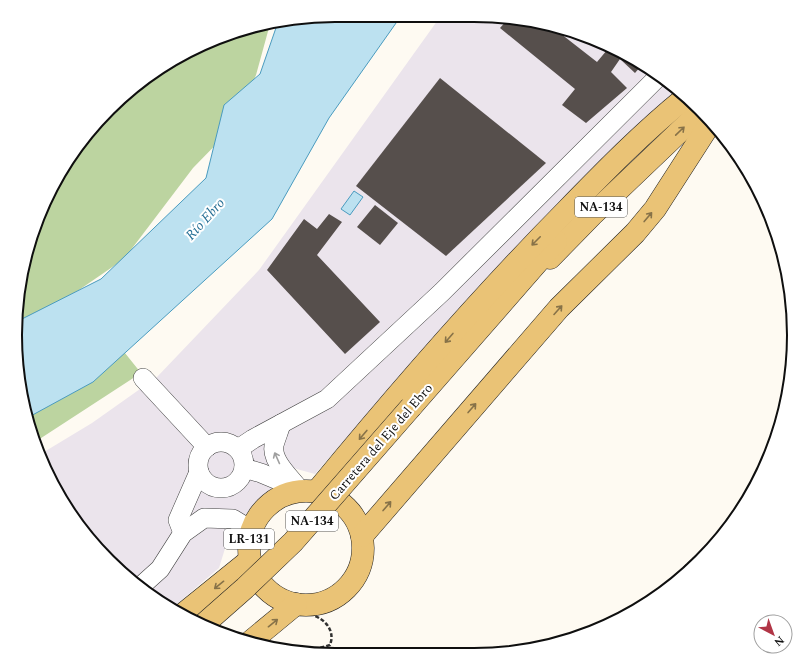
<svg xmlns="http://www.w3.org/2000/svg" width="809" height="670" font-family="Spectral,serif">
  <style>
    .industrial { fill: #ebe4ec }
    .forest { fill: #bcd4a0 }
    .water { fill: #bce1f0; stroke: #4a9bbf }
    .building { fill: #564f4c }
    .lines { fill: none; stroke-linecap: round; stroke-linejoin: round }
    .minor-casing { stroke: #424242; stroke-width: 20 }
    .major-casing { stroke: #202020; stroke-width: 23 }
    .path { stroke: #313131; stroke-width: 2.5; stroke-dasharray: 4 2; stroke-linecap: butt }
    .minor { stroke: #fff; stroke-width: 19 }
    .major { stroke: #eac376; stroke-width: 22 }
    .major-bridge-casing { stroke: #202020; stroke-width: 23; stroke-linecap: butt }
    .major-bridge { stroke: #eac376; stroke-width: 22 }
    .oneway { stroke: #877248 }
    .oneway2 { stroke: #9f9f9f }
    .labels { text-anchor: middle; dominant-baseline: central; stroke-width: 4; stroke-linejoin: round; paint-order: stroke }
    .shield { fill: #fff; stroke: #575757; stroke-width: 1 }
    .shield-label { font-size: 12px; font-weight: bold; fill: #0f0f0f }
    .street-label { font-size: 13px; fill: #0f0f0f; stroke: #fff }
    .water-label { font-size: 14px; font-style: italic; fill: #256e94; stroke: #fff }
    .rim { fill: none; stroke: #0f0f0f; stroke-width: 2 }
  </style>
  <rect width="100%" height="100%" fill="#fefaf2"/>
  <path class="industrial" d="M440,17l76,1 99,30 64,46 -191,182 -173,198 -22,-6 -62,61 -12,39 -48,41 -47,-34 -43,-45 -42,-75 53,-32 65,-46 102,-107z"/>
  <path class="forest" d="M270,24l-14,51 -23,52 -40,41 -69,91 -48,33 65,81 -106,69 -14,-45 -5,-83 16,-82 37,-75 55,-62 51,-37 77,-32z"/>
  <g class="water">
    <path d="M335,15l66,1 -72,102 -57,101 -179,163 -66,36 -6,-21 -5,-75 85,-43 105,-101 18,-73 36,-31 18,-52z"/>
    <path d="M354,191l9,6 -13,18 -9,-6z"/>
  </g>
  <g class="building">
    <path d="M509,18h7l40,12 41,32 10,-12 -8,-7 16,5 26,18 -6,7 -15,-14 -9,13 16,16 -41,35 -24,-18 13,-16 -75,-61z"/>
    <path d="M440,78l106,85 -100,93 -90,-70z"/>
    <path d="M375,205l23,18 -18,22 -23,-18z"/>
    <path d="M329,214l13,8 -25,33 63,67 -35,32 -78,-84 37,-51 13,10z"/>
  </g>
  <g class="lines">
    <defs>
      <g id="minor">
        <path d="M143,378l64,69"/>
        <path d="M281,424c-2,7 -5,14 -7,21 -3,16 16,32 24,43"/>
        <circle cx="221" cy="465" r="23"/>
        <path d="M238,449l15,-10 74,-40 115,-107 215,-214"/>
        <path d="M244,468l17,5 36,15"/>
        <path d="M183,533l-5,-13 21,-48"/>
        <path d="M140,587l20,-18 23,-36 21,-15 29,1 18,11"/>
      </g>
      <g id="major">
        <path d="M550,258l42,-43 110,-105"/>
        <path d="M411,407l145,-166"/>
        <path d="M317,491c79,-96 161,-191 249,-280 38,-39 77,-79 119,-113"/>
        <circle cx="306" cy="548" r="57"/>
        <path d="M362,536l197,-228 76,-75 20,-24 56,-87"/>
        <path d="M182,615l68,-55"/>
        <path d="M250,642l46,-38"/>
      </g>
    </defs>
    <use href="#minor" class="minor-casing"/>
    <use href="#major" class="major-casing"/>
    <g class="path">
      <path d="M645,605l86,-82"/>
      <path d="M310,653l3,-3 17,-5c5,-13 -3,-24 -15,-29"/>
    </g>
    <use href="#minor" class="minor"/>
    <use href="#major" class="major"/>
    <defs>
      <path id="major-bridge" d="M203,625l42,-37 48,-46 118,-135"/>
    </defs>
    <use href="#major-bridge" class="major-bridge-casing"/>
    <use href="#major-bridge" class="major-bridge"/>
  </g>
  <defs><path id="oneway-shaft" d="M-6 0H5M1.5-3L5.5 0L1.5 3" fill="none" stroke-width="1.6" stroke-linecap="round" stroke-linejoin="round"/></defs>
  <g class="oneway">
    <use href="#oneway-shaft" transform="translate(680 131) rotate(-44)"/>
    <use href="#oneway-shaft" transform="translate(648 217) rotate(-50)"/>
    <use href="#oneway-shaft" transform="translate(536 241) rotate(135)"/>
    <use href="#oneway-shaft" transform="translate(558 310) rotate(-48)"/>
    <use href="#oneway-shaft" transform="translate(449 338) rotate(131)"/>
    <use href="#oneway-shaft" transform="translate(472 408) rotate(-49)"/>
    <use href="#oneway-shaft" transform="translate(363 435) rotate(130)"/>
    <use href="#oneway-shaft" transform="translate(387 506) rotate(-49)"/>
    <use href="#oneway-shaft" transform="translate(219 585) rotate(141)"/>
    <use href="#oneway-shaft" transform="translate(273 623) rotate(-39)"/>
  </g>
  <use class="oneway2" href="#oneway-shaft" transform="translate(277 458) rotate(-114)"/>
  <g class="labels">
    <g class="shield">
      <rect x="575" y="197" width="52" height="20" rx="3"/>
      <rect x="286" y="511" width="52" height="20" rx="3"/>
      <rect x="224" y="529" width="50" height="20" rx="3"/>
    </g>
    <g class="shield-label">
      <text x="601" y="207">NA-134</text>
      <text x="312" y="521">NA-134</text>
      <text x="249" y="539">LR-131</text>
    </g>
    <g class="street-label">
      <text transform="translate(381 442) rotate(-49)">Carretera del Eje del Ebro</text>
    </g>
    <g class="water-label">
      <text transform="translate(205 219) rotate(-48)">Río Ebro</text>
    </g>
  </g>
  <path d="M0 0H809V670H0ZM335 22H474A313 313 0 0 1 787 335V335A313 313 0 0 1 474 648H335A313 313 0 0 1 22 335V335A313 313 0 0 1 335 22Z" fill="#fff" fill-rule="evenodd"/>
  <path class="rim" d="M335 22H474A313 313 0 0 1 787 335V335A313 313 0 0 1 474 648H335A313 313 0 0 1 22 335V335A313 313 0 0 1 335 22Z"/>
  <g transform="translate(773 634) rotate(139)"><circle r="19" fill="#ffffff" stroke="#9f9f9f"/>
  <path d="M0-3L7 15L0 10L-7 15Z" fill="#b13546"/>
  <text y="-6" font-size="11" font-weight="bold" text-anchor="middle" fill="#0f0f0f">N</text>
  </g>
</svg>
